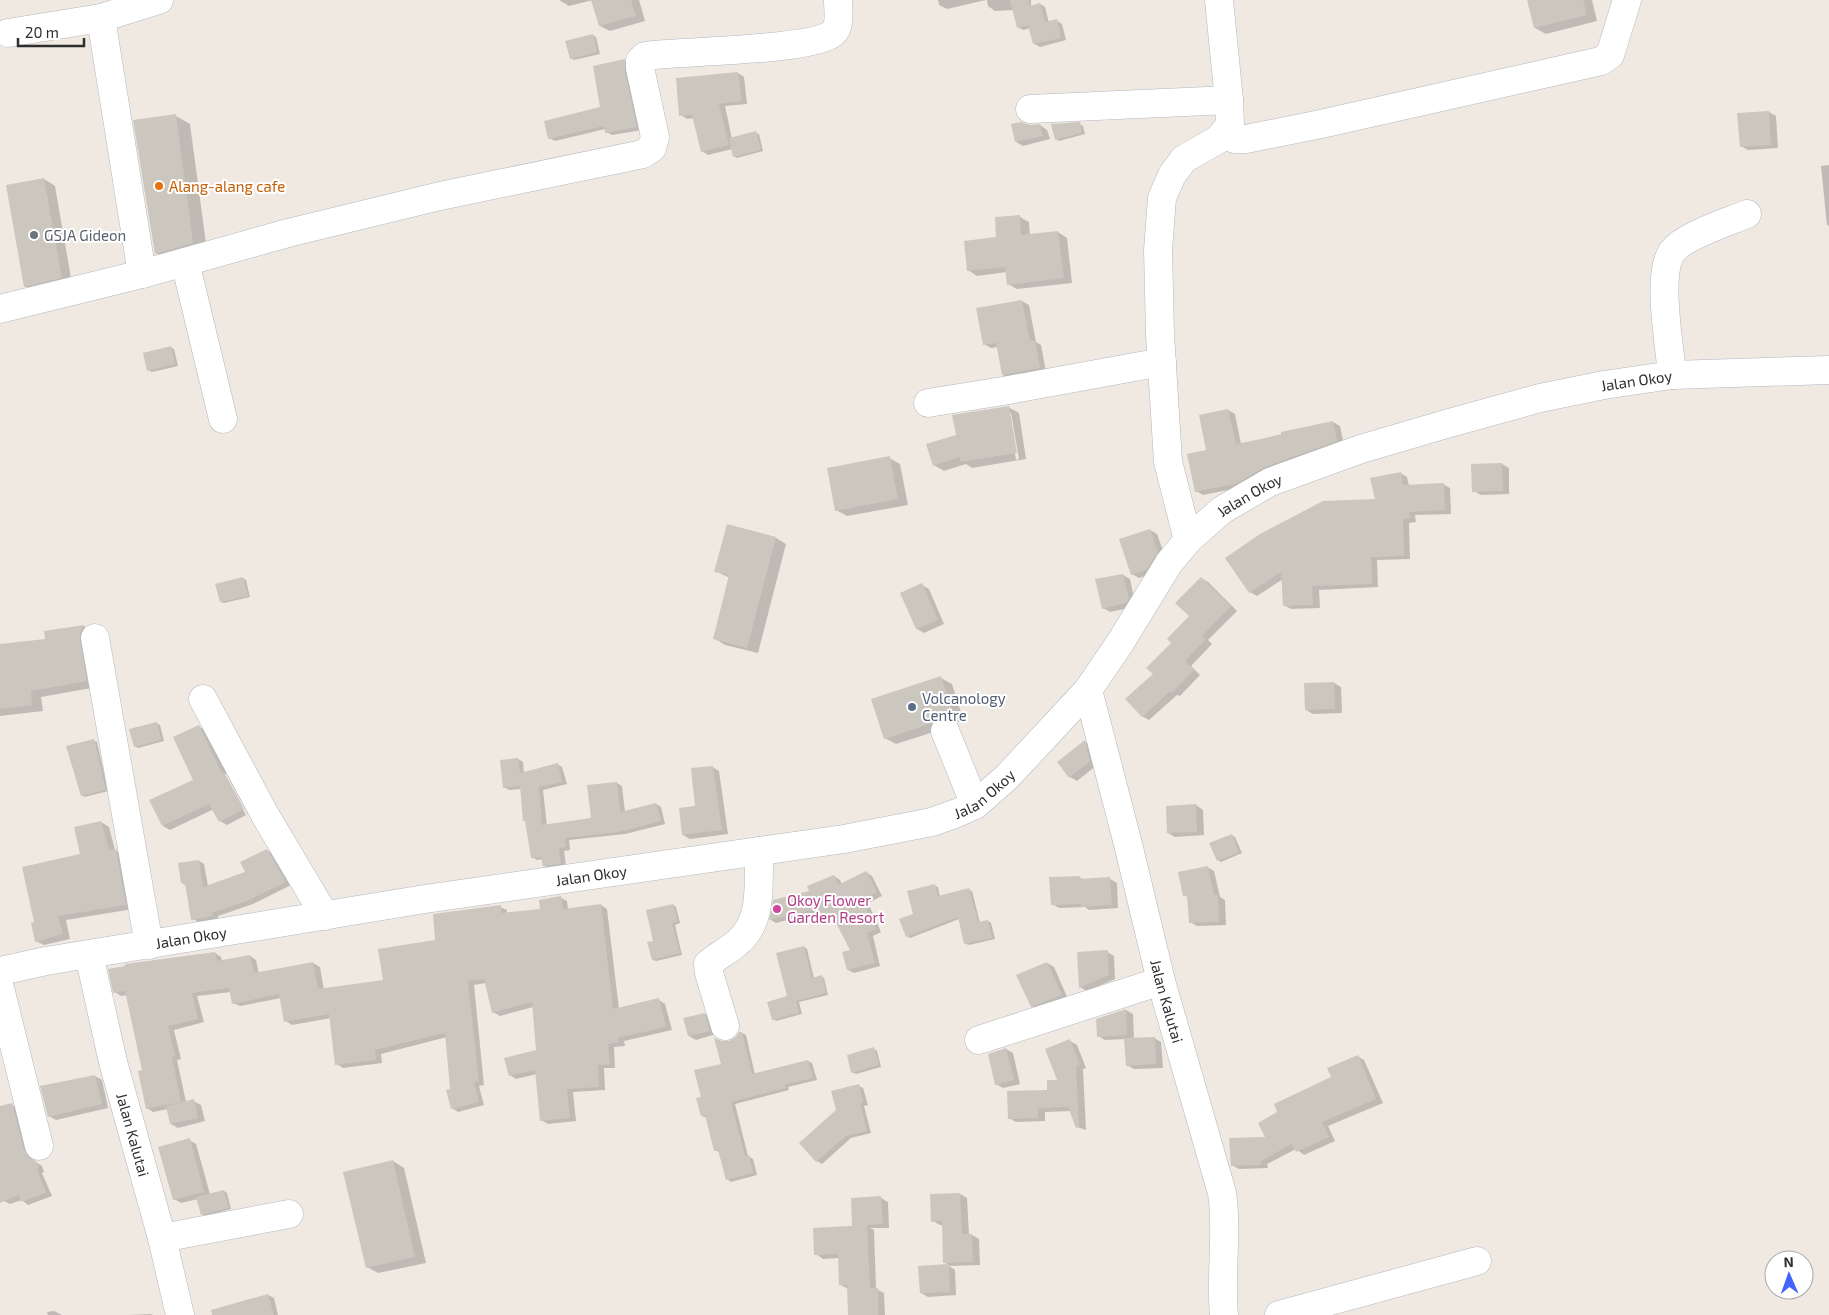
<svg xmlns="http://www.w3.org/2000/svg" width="1829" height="1315" font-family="'Exo 2',sans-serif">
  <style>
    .shadow { fill: #0003; fill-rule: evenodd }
    .building { fill: #cbc7bf }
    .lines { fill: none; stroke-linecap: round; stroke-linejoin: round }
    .minor-casing { stroke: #b4b7c1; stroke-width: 29 }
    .minor { stroke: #fff; stroke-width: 28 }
    .food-dot { fill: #e8710a; stroke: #fff; stroke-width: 2 }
    .worship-dot { fill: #6b7280; stroke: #fff; stroke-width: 2 }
    .service-dot { fill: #5c6f8a; stroke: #fff; stroke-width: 2 }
    .hotel-dot { fill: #d1479c; stroke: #fff; stroke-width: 2 }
    .labels { text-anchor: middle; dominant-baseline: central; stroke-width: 4; stroke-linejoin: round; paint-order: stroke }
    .food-label { font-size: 15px; fill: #c56008; stroke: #fff; text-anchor: start }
    .worship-label { font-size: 15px; fill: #5b616d; stroke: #fff; text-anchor: start }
    .street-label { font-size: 15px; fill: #2e2e2e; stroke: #fff }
    .service-label { font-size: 15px; fill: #4e5e75; stroke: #fff; text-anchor: start }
    .hotel-label { font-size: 15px; fill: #b23c85; stroke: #fff; text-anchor: start }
  </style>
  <rect width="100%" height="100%" fill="#efe9e1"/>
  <g class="shadow">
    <path d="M559,0h80l6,21 -35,10 -10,-5 -7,-26 -24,6z"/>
    <path d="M938,0h48l-39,9 -8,-4z"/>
    <path d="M987,0h44v7l9,-3 5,3 4,16 8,-2 5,3 4,16 -26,7 -5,-3 -4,-16 -8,2 -5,-3 -4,-17 -19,1 -7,-5z"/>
    <path d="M1528,0h64l5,21 -51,13 -11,-6z"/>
    <path d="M593,35l3,2 4,17 -26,6 -3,-2z"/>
    <path d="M625,61l5,3 12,66 -30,5 -6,-3 -1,-3 -50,12 -6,-3 53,-30z"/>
    <path d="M738,73l6,4 3,27 -22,2 7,33 24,-6 3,1 4,17 -26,7 -3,-2 -2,-7 -24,6 -6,-4 -8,-33 -7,1 -6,-4z"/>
    <path d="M1769,112l7,4 2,32 -30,2 -7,-4z"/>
    <path d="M176,116l14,8 17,127 -37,11 -14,-9z"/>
    <path d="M1079,124l4,2 2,8 -26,7 -3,-2z"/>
    <path d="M1040,125l7,5 3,9 -27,7 -7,-4 14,-16z"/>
    <path d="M1829,165v61l-2,-1 -6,-59z"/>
    <path d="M44,179l11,7 17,98 -36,8 -11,-6z"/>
    <path d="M1020,217l9,5 1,14 28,-4 9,6 5,45 -55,6 -9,-5 -1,-12 -30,4 -9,-6z"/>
    <path d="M1022,301l7,4 7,37 5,3 5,27 -36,7 -7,-4 -5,-28 -7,1 -7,-4z"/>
    <path d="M170,347l4,2 4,17 -26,6 -4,-2z"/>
    <path d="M1008,407l11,6 7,46 -54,9 -6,-4 -22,7 -10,-6 23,-29zM1008,413h3l8,46 -3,1z"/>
    <path d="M1228,410l7,4 6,30 92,-22 7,4 4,19 -101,42 -40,8 -7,-4 12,-40z"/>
    <path d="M889,458l11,6 8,41 -61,11 -11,-6z"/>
    <path d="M1502,464l7,4v26l-28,1 -7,-4z"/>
    <path d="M1400,473l7,4 2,9 34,-2 7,4 1,26 -36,1 1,7 -7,1 1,36 -33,1 1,27 -59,3 1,18 -29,1 -7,-4 -1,-26 -26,17 -7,-4 126,-92z"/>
    <path d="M1150,530l7,4 8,22 -12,18 -14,4 -7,-4z"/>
    <path d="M776,538l10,6 -28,109 -33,-8 -11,-7 16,-60 -15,-7z"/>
    <path d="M1123,575l7,4 5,24 -2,4 -23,5 -7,-4z"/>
    <path d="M243,578l3,2 4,17 -26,6 -3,-1z"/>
    <path d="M1201,578l7,4 29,29 -29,29 4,4 -21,22 9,9 -20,21 -3,-1 -28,25 -7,-4 12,-42 36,-58z"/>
    <path d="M922,585l7,4 15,35 -20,9 -7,-4z"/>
    <path d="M84,626l10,6 3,55 -56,10 2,14 -43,5v-71l46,-5 -1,-8z"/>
    <path d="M941,678l11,6 12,38h-13l-8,7 -47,15 -11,-6z"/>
    <path d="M1334,683l7,4 1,26 -29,1 -7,-4z"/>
    <path d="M156,723l4,2 4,16 -26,7 -3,-2z"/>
    <path d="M198,726l8,5 21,43h-3l22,41 2,-1 -21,-39 4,2 19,36 -23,12 -7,-4 -6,-12 -44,21 -7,-4 32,-46z"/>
    <path d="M94,741l3,1 11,49 -23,6 -3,-2z"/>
    <path d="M1085,742l7,4 5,19 -20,16 -7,-4z"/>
    <path d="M518,759l5,3 1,11 33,-9 5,3 5,17 -24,6 4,36 45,-7 25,-36 5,3 3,26 31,-8 5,3 4,17 -40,10 -56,6 1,10 -6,1 2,15 -17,2 -5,-2 -1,-7 -6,1 -5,-3 -11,-68 -12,1 -5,-3z"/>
    <path d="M712,767l7,4 9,63 -38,5 -7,-4 14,-27z"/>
    <path d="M1196,805l7,5 1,25 -29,2 -7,-4z"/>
    <path d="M101,822l8,5 6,23 9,5 9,54 -67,11 4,19 -26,6 -8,-4v-18l46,-68z"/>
    <path d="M1232,835l3,2 7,16 -21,9 -3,-2z"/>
    <path d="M267,850l6,4 18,31 -38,19 -35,12v3l-20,3 -5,-3 -6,-33 -5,-3 17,-22 5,3 4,22 38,-14z"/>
    <path d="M1207,867l7,4 6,26 5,3 1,25 -29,1 -7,-4 -1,-24 -5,-3z"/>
    <path d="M866,872l6,4 10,20 -14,7 13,29 -8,4 7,30 -26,7 -6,-3 4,-19 -16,-32 -9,3 -6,-3 -3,-7 -42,11 -5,-3 4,-19 36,-9 23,-16 6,4 2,4z"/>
    <path d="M1079,877l5,3 26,-1 7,4 1,25 -29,2 -4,-3 -26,1 -7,-4z"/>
    <path d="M935,886l3,1 2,10 29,-7 3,1 8,32 8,-2 3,2 4,16 -26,6 -3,-1 -7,-25 -49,19 -3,-2z"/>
    <path d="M561,898l6,3 1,8 33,-4 6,4 12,100 40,-9 6,4 7,26 -48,11 1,5 -11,1 1,21h-11l1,22 -32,2 3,29 -28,3 -7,-4 -4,-46 -21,5 -6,-4 27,-24 -4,-44 -33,9 -7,-4 -7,-29 -12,2 10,100 -5,1 5,19 -26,7 -6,-4 -5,-71 -66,17 1,9 -39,5 -6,-4 -6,-46 -39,7 -6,-4 -5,-23 -41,8 -7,-3 -2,-11 -34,4 7,26 -30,8 7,29 -4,1 9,42 7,-1 8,4 4,16 -27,7 -7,-4 -3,-15 -15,3 -6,-4 -3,-37 -17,-76 -6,1 -6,-4 100,-39 6,4 1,5 28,-6 6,4 3,14 54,-11 7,4 4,23 61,-9 51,-40 64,-34 7,3v4l34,-4z"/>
    <path d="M673,905l3,2 4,16 -5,2 7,30 -26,6 -3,-1 1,-18z"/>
    <path d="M804,947l3,2 7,29 7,-1 3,1 4,17 -29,7 3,12 -26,7 -3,-2 16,-22z"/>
    <path d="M1107,952l7,4 1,23 -28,12 -7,-4z"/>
    <path d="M1047,963l7,4 14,32 -29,11 -7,-4z"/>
    <path d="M1126,1010l7,4 1,25 20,-1 7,4 2,26 -29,1 -7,-4 -1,-26 -21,1 -7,-4z"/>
    <path d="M705,1014l7,4 4,16 -20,6 -7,-4z"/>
    <path d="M742,1033l4,2 9,40 53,-14 4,2 5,17 -29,7 1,3 -54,14 13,52 5,3 4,16 -26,7 -4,-3 -8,-27 -4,-2 -8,-32 -5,-2v-18l20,-33 7,-23z"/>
    <path d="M1070,1041l7,4 9,23 -3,1 3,61 -9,-3 -6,-16 -26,1v9l-29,1 -7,-4 50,-37z"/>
    <path d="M874,1049l3,2 4,16 -25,7 -4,-2z"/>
    <path d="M1006,1049l7,4 7,31 -17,4 -7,-4z"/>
    <path d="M1357,1056l7,4 19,43 -55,23 7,15 -31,14 -8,-6 -29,15 1,4 -29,1 -7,-4 35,-27z"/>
    <path d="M95,1076l7,4 6,28 -52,12 -7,-4z"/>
    <path d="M859,1086l4,2 5,17 -4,1 7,27 -20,5 -29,26 -5,-3 -16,-18 36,-33z"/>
    <path d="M12,1105l6,3 11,46 5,7 8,5 2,6 -2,1 10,23 -24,9 -6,-5 -12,4 -6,-3 -4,-9v-84z"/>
    <path d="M189,1140l7,4 14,50 14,-3 3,2 4,16 -26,7 -3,-2 -4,-15 -17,4 -7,-4z"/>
    <path d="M393,1161l11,7 22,95 -48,10 -11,-6z"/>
    <path d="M960,1194l7,4 2,37h3l7,4 1,26 -31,1 6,4 1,25 -28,2 -7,-4 -2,-26 31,-1 -6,-4 -1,-37h-3l-7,-4z"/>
    <path d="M881,1198l7,4 1,26h-19l4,2 2,59 8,4 1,22h-35l-2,-26 -7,-4 -2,-27 -16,1 -7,-5 41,-27z"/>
    <path d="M268,1295l6,3 4,17h-34z"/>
    <path d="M54,1311l8,4h-14l-1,-3z"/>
    <path d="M151,1314l2,1h-24z"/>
  </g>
  <g class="building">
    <path d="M591,0h40l5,16 -37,10z"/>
    <path d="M1010,0h19l1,6 10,-3 5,19 12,-3 4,19 -28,6 -5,-19 -11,3z"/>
    <path d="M1527,0h56l4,15 -53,13z"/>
    <path d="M593,34l4,18 -27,7 -5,-18z"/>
    <path d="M625,59v12l12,56 -32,6 -1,-7 -56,13 -4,-18 56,-14 -7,-41z"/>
    <path d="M738,72l4,29 -23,3 10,41 -28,7 -9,-37 -13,1 -3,-38z"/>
    <path d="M1769,111l2,34 -31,2 -3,-34z"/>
    <path d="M176,114l17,129 -38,11 -22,-134z"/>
    <path d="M1021,122l9,3 10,-1 3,12 -28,6 -4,-18z"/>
    <path d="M1080,122l2,11 -27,7 -4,-16z"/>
    <path d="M756,131l5,19 -28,7 -4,-19z"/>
    <path d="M44,178l18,100 -38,9 -18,-102z"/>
    <path d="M1020,215l1,20 37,-4 6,47 -57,7 -2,-18 -38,4 -3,-30 32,-4 -1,-20z"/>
    <path d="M1022,300l8,41 5,-1 5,28 -38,7 -6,-32 -13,2 -7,-37z"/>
    <path d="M171,346l4,18 -28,7 -4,-18z"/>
    <path d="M1009,406l8,47 -57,9v-5l-27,9 -7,-22 30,-9 -4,-20z"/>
    <path d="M1228,409l8,35 45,-9v-3l52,-11 4,20 -72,26 -30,17 -40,8 -8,-38 19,-4 -7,-35z"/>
    <path d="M890,456l8,43 -63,12 -8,-43z"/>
    <path d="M1502,463l1,28 -31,1 -1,-28z"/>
    <path d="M1401,472l2,13 41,-2 1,27 -36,2 1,6 -7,2 1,36 -33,1 1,27 -60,2 1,19 -30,1 -2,-34 -32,21 -24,-35 35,-24 63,-33 52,-2 -5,-21z"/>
    <path d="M727,524l49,13 -29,111 -34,-9 16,-64 -15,-3z"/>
    <path d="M1150,529l8,23 -12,18 -15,5 -12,-36z"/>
    <path d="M1123,574l6,25 -3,4 -24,6 -7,-30z"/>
    <path d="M243,577l5,19 -28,6 -5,-18z"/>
    <path d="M1201,577l30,29 -29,30 4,3 -21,22 9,9 -22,23 -2,-2 -28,26 -17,-18 28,-25 -7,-6 25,-25 -4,-4 22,-23 -14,-13z"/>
    <path d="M922,583l16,37 -22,9 -16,-36z"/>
    <path d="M84,625l-4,8v7l7,41 -56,10 1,14 -32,4v-65l45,-5 -1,-8z"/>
    <path d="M941,676l13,40h-14l-8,7 -48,16 -13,-40z"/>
    <path d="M1334,682l1,27 -30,1 -1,-27z"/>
    <path d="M157,722l4,18 -27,7 -5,-18z"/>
    <path d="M199,725l23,48 2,-1 20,37 -25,13 -10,-18 -47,22 -13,-26 44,-20 -20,-43z"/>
    <path d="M94,739l12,51 -25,6 -15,-50z"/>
    <path d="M1085,740l5,21 -21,17 -12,-16z"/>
    <path d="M518,758l2,15 38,-10 4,19 -23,5 3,38 49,-7 -4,-33 30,-3 3,30 36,-9 5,18 -42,11 -54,6 1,9 -7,1 2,16 -18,2 -2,-9 -10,1 -6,-37h-2l-3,-35 -17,2 -3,-28z"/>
    <path d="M713,766l9,64 -40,5 -3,-27 16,-2 -4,-38z"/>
    <path d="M1196,804l1,28 -30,1 -1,-27z"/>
    <path d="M101,821l8,29 7,-1 10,56 -68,11 5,18 -28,8 -4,-19 3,-1 -12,-55 58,-13 -6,-27z"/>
    <path d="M1232,834l7,18 -22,9 -8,-18z"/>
    <path d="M267,849l19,33 -39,19 -35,12 1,3 -22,4 -6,-37h-4l-3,-20 21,-3 4,27 42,-15 -5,-10z"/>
    <path d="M1208,866l6,29 4,-1 1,28 -30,1 -2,-28 -4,1 -5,-24z"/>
    <path d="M866,871l11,21 -15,8 14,29 -9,4 8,30 -28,7 -5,-18 8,-2 -18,-35 -12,5 -4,-11 -47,11 4,-20 36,-9 -2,-5 27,-11 4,10z"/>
    <path d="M1080,876v3l30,-2 2,28 -31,2v-3l-30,1 -2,-28z"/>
    <path d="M935,884l3,12 31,-8 9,34 10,-2 4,18 -28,6 -6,-27 -52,20 -7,-18 14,-5 -6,-23z"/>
    <path d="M561,896l2,13 38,-5 12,105 46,-11 7,29 -48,11 1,4 -11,2 2,21h-12l1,22 -32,2 3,29 -30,3 -5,-51 -26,6 -5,-18 32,-8 -4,-48 -40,11 -8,-34 -16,2 11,101h-5l5,20 -28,7 -5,-19 4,-1 -5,-56 -70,17 1,10 -41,5 -6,-51 -45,8 -5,-28 -47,10 -3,-16 -37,5 6,26 -30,7 7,30 -3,1 9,45 -35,7 -8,-38 4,-1 -17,-79 -12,2 -5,-24 17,-3v-2l90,-12 2,9 33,-6 4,18 59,-11 5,27 65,-9 -5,-31 57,-9 -2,-26 68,-9v8l39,-4 -1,-9z"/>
    <path d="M673,904l5,18 -6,1 8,30 -28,7 -5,-18 6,-1 -7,-31z"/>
    <path d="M804,946l8,32 10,-3 4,18 -30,8 3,12 -27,7 -5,-18 20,-6 -11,-43z"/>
    <path d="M1108,950l1,25 -30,13 -2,-36z"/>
    <path d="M1047,962l15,33 -31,12 -15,-32z"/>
    <path d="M1126,1009l1,26 -30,2 -1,-18z"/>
    <path d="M705,1013l5,18 -22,5 -5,-18z"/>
    <path d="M739,1032h3l10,42 56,-14 5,18 -29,7 2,3 -55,14 14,54 4,-1 4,18 -27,7 -8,-30 -4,1 -9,-36 -4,1 -5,-18 5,-1 -7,-27 27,-6 -7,-26 8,3h7l7,-4z"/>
    <path d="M1155,1037l1,27 -30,2 -2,-28z"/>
    <path d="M1070,1039l10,25 -4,2 3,61 -3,1 -8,-21 -30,1v10l-30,1 -1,-28 40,-1v-10h10l-12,-31z"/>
    <path d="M874,1047l5,18 -28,8 -4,-18z"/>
    <path d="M1006,1048l8,32 -19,5 -7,-31z"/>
    <path d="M1358,1055l18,44 -54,23 7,15 -33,15 -4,-8 -31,17v4l-30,1 -2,-28 36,-1 -7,-14 19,-11 -3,-8 57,-27 -4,-9z"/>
    <path d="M95,1075l7,29 -54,13 -8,-31z"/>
    <path d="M859,1084l4,18 -3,1 7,28 -21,5 -30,26 -17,-19 37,-33 -5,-19z"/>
    <path d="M194,1099l4,19 -28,6 -4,-18z"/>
    <path d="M12,1103l12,47 4,7 8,4 3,8h-2l9,24 -25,9 -2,-7 -19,8v-97z"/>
    <path d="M190,1138l14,54 -31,8 -15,-53z"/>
    <path d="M393,1160l22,97 -49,11 -23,-96z"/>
    <path d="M224,1190l5,18 -28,7 -5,-18z"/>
    <path d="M960,1193l2,41h10l1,28 -30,1 -1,-42 -11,1 -1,-28z"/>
    <path d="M881,1196l2,28 -31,2 -1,-28z"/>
    <path d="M867,1225l3,63h8v27h-30l-1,-30h-8l-1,-31 -24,1 -1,-27z"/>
    <path d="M949,1264l1,28 -30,1 -2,-27z"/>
    <path d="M268,1294l6,21h-62l-1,-5z"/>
  </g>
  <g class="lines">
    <defs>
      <g id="minor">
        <path d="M101,18l41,256"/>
        <path d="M8,33l93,-15 58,-18"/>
        <path d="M1030,109l199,-9"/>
        <path d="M1223,134l12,5h11l75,-15 280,-63 9,-6 17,-55"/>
        <path d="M185,262l38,157"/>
        <path d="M0,309l142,-35 146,-41 152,-37 203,-42 9,-6 3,-11 -15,-69v-7l5,-5c35,-5 168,-5 188,-23 8,-7 5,-23 5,-33"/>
        <path d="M1672,375c-2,-28 -16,-100 0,-123 11,-16 56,-30 75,-38"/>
        <path d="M928,403l75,-12 159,-29"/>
        <path d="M1188,540l-20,-78 -8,-128 -2,-84 4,-52 10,-23 12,-16 35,-20 11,-14 -1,-25 -10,-100"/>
        <path d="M95,638l54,307"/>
        <path id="s1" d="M1088,690l40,154 33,137 61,212c6,40 -2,81 2,122"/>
        <path d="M203,699l62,116 60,101"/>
        <path d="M945,731l30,74"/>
        <path id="s2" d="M89,955l24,107 49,176 18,77"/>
        <path id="s3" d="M0,971l46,-10 379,-62 419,-60 88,-17 25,-9 18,-8 31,-27 82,-88 32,-47 49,-80 19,-23 34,-30 48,-28 91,-33 85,-25 94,-26 64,-13 68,-10 157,-5"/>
        <path d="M0,988l39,158"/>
        <path d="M725,1026l-16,-53 -1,-9c9,-8 20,-13 29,-21 27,-22 21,-61 22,-92"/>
        <path d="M979,1040l182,-59"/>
        <path d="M162,1238l127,-24"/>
        <path d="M1279,1315l198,-54"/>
      </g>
    </defs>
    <use href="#minor" class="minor-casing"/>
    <use href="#minor" class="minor"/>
  </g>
  <circle class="food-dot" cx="159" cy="186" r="5"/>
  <circle class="worship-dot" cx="34" cy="235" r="5"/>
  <circle class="service-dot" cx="912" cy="707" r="5"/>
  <circle class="hotel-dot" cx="777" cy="909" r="5"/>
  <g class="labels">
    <g class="food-label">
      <text x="169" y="186">Alang-alang cafe</text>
    </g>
    <g class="worship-label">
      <text x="44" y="235">GSJA Gideon</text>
    </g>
    <g class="street-label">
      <text stroke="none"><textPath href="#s3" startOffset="1814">Jalan Okoy</textPath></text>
      <text stroke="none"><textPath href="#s3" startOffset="1409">Jalan Okoy</textPath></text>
      <text stroke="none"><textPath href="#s3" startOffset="1004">Jalan Okoy</textPath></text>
      <text stroke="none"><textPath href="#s3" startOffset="599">Jalan Okoy</textPath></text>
      <text stroke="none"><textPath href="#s3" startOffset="194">Jalan Okoy</textPath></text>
      <text stroke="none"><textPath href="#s1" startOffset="321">Jalan Kalutai</textPath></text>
      <text stroke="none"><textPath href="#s2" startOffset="185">Jalan Kalutai</textPath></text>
    </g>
    <g class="service-label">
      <text x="922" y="698">Volcanology<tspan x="922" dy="17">Centre</tspan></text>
    </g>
    <g class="hotel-label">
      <text x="787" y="900">Okoy Flower<tspan x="787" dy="17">Garden Resort</tspan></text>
    </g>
  </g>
  <g transform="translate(1789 1275) rotate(358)"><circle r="24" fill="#ffffff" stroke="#ababab"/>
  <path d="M0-4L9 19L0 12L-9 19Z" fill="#4264fb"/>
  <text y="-8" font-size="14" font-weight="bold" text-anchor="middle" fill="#2e2e2e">N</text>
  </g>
  <path d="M18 38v8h66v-8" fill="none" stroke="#2e2e2e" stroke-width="2.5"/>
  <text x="25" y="38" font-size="15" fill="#2e2e2e" stroke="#ffffff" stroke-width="4" paint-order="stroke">20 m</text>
</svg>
